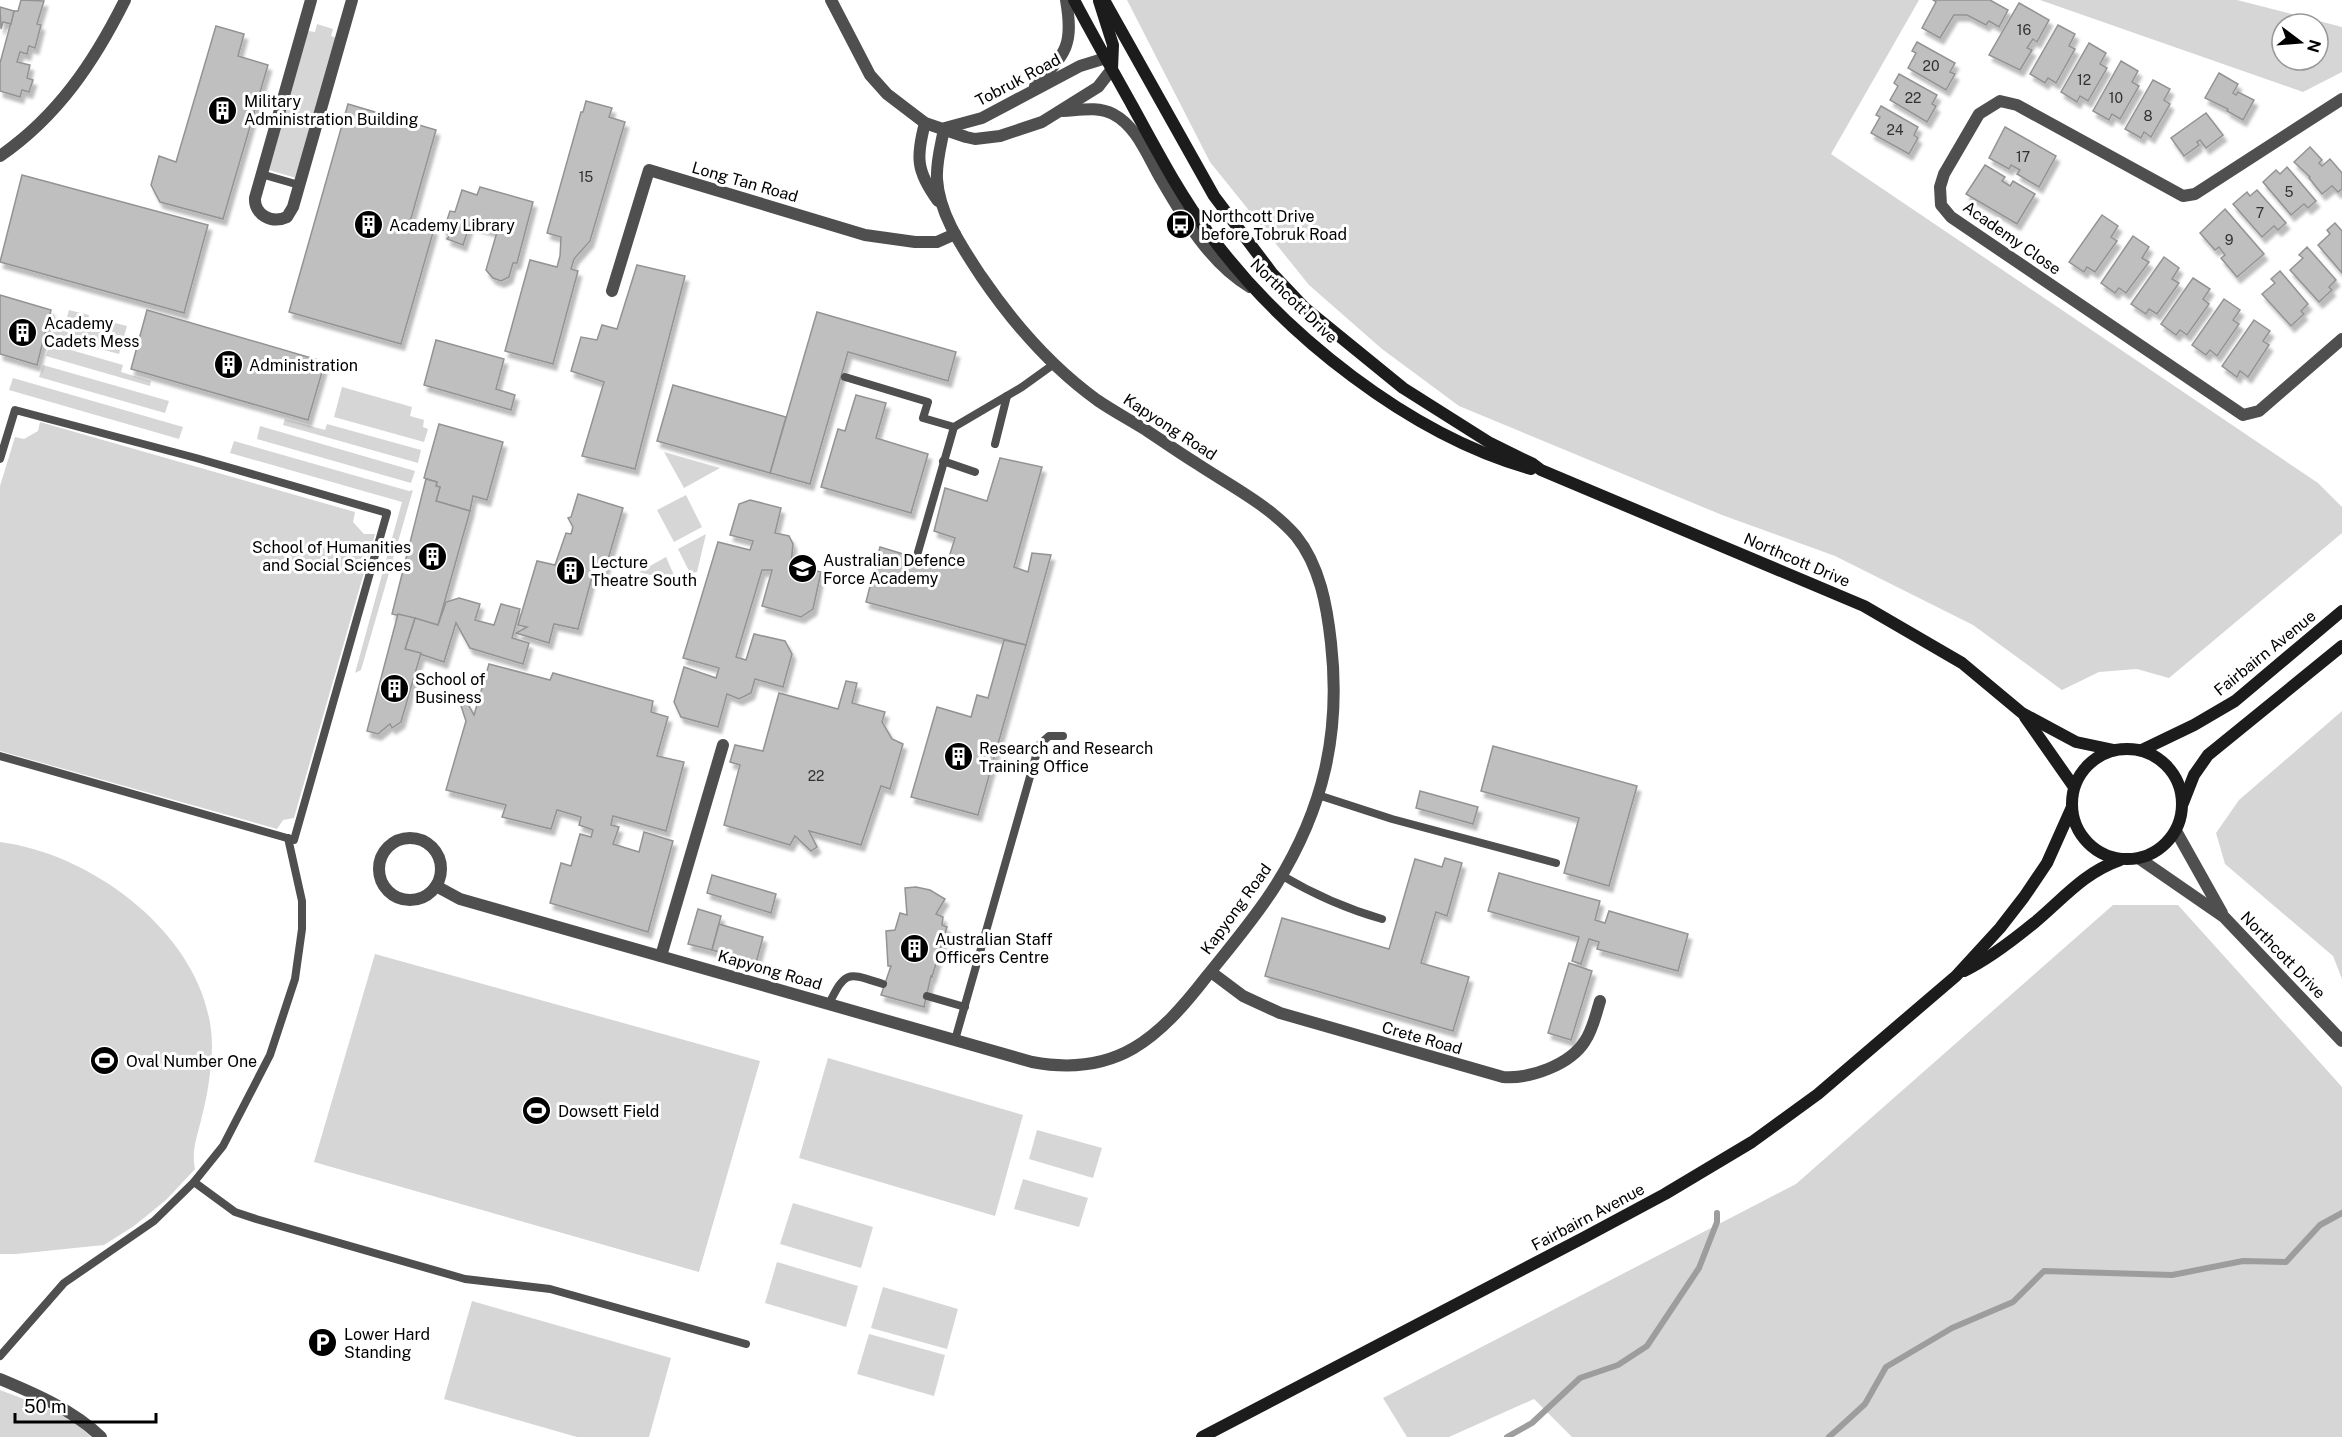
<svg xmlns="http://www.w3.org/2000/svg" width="2342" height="1437" font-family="'Public Sans',sans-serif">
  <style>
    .green { fill: #d6d6d6; fill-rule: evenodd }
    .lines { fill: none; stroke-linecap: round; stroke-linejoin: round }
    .stream { stroke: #9d9d9d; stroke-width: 6 }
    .building { fill: #bfbfbf; stroke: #939393; stroke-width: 1.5; filter: url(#shadow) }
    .lane { stroke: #4f4f4f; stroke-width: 8 }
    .street { stroke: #4f4f4f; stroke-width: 12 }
    .secondary { stroke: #1c1c1c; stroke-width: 12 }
    .labels { text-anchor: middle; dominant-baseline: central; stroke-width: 6; stroke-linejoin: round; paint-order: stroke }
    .number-label { font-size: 14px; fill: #303030 }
    .street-label { font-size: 16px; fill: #000; stroke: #fff }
    .poi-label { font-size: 16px; fill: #000; stroke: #fff; text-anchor: start }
  </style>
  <defs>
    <filter id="shadow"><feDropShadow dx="3.5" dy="6" stdDeviation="1.5" flood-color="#0004"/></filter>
  </defs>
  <rect width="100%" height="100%" fill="#fff"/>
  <g class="green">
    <path d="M1127,0h792l-88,154 487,329 24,24v26l-173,145 -32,-9 -38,3 -37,18 -89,-65 -138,-69 -113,-41 -263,-109 -77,-57 -73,-64 -99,-123z"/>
    <path d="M2040,0h197l105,27v45l-39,20zM2282,24h36v36h-36z"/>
    <path d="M317,24l16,5 -2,7 6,2 -41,140 -27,-8 39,-139 7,1z"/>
    <path d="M69,310l20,5 -2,11 21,6 3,-10 16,4 -8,28 -67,-18 4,-18 10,3z"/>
    <path d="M50,344l73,21 -2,7 30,9 -1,5 -104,-30z"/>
    <path d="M43,365l126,36 -4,12 -126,-36z"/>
    <path d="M13,378l170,49 -4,12 -170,-49z"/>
    <path d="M342,387l70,20 -2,9 14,4 -1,7 5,2 -4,13 -90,-25z"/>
    <path d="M285,419l40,11 2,-6 94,26 -3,13 -135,-38z"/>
    <path d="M40,422l315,90 -2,10 11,12h11l-81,284 -11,2 -6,9 -277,-78v-265l15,-49 9,2 14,-8z"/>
    <path d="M260,426l155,45 -4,12 -154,-44z"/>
    <path d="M234,441l175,50 4,-1 -52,180 -6,3 47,-171 -172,-49z"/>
    <path d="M664,452l56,16 -36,20z"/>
    <path d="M686,495l16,32 -28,15 -17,-32z"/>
    <path d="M706,534l-9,38 -7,1 -12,-24z"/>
    <path d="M666,557l11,25 -38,-10z"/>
    <path d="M2342,711v268l-9,-23 -108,-92 -9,-31 23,-33z"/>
    <path d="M0,842c96,12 213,100 212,206 -1,23 -4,45 -10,68 -4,18 -11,33 -7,53l-29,31 -32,26 -30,19 -88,9h-16z"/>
    <path d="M2113,905h65l164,182v350h-770l-38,-38 -85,38h-42l-24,-39 413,-214z"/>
    <path d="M375,954l385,107 -61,211 -385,-110z"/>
    <path d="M828,1058l195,57 -28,101 -196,-58z"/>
    <path d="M1037,1130l65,18 -9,30 -64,-19z"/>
    <path d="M1023,1179l65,19 -9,29 -65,-18z"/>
    <path d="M793,1203l80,24 -12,41 -81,-24z"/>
    <path d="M777,1262l81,24 -12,41 -81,-24z"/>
    <path d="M883,1287l75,22 -11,40 -76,-21z"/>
    <path d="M472,1301l199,57 -22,79h-72l-133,-38z"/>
    <path d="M869,1334l76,21 -11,41 -77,-22z"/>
    <path d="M0,1390c31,12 67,22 91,47h-91z"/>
  </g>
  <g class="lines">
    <g class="stream">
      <path d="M1507,1437l25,-14 48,-45 38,-13 29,-19 52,-78 18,-46v-9"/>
      <path d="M1829,1437l36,-33 21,-37 66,-39 61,-26 31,-31 128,4 71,-14 43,1 34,-37 22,-12"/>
    </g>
  </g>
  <g class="building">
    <path d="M21,0l23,1 -7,23 4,1 -6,23 -6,-2 -2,8 -7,-2 -3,10 13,3 -3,13 6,2 -4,12 -7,-2 -2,7 -20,-6v-28l14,-52h4z"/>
    <path d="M1933,0h57l18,10 -9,17 -10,-6 -3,4 -19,-10h-13l-14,23 -18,-10 14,-26z"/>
    <path d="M2019,3l30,17 -12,22 -4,-3 -6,9 5,2 -12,20 -31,-15z"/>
    <path d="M0,7l14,4 -3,13 -8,-2 -2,7z"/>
    <path d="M2058,25l17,9 -6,12 6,3 -19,34 -8,-5 -3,5 -15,-9z"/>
    <path d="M216,26l28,8 -6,22 30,9 -45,154 -63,-17 -9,-17 8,-29 17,6z"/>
    <path d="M1917,42l38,21 -5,9 5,2 -9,16 -38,-22 8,-15 -4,-2z"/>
    <path d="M2089,43l17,10 -6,11 7,4 -19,33 -8,-5 -3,6 -16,-10z"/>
    <path d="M2121,61l17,10 -6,11 7,4 -19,33 -8,-5 -3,6 -16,-9z"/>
    <path d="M2219,73l19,11 -5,9 3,2 2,-3 16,8 -11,20 -16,-9 1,-2 -23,-11z"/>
    <path d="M1899,74l38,21 -5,9 4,2 -9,16 -37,-22 8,-14 -4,-3z"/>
    <path d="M2153,80l17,9 -6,11 6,4 -19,33 -7,-5 -3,6 -16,-9z"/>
    <path d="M586,101l26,7 -3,9 16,5 -35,119 -16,18 -3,10 7,2 -25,93 -48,-13 25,-91 27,7 3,-11 1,-19 -14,-4 34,-121h2z"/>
    <path d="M348,104l88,26 -26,92 24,7 -33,115 -112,-32z"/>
    <path d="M1881,106l37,21 -4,8 4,3 -9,16 -38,-21 9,-16 -4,-2z"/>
    <path d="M2206,113l17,22 -17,13 -6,-8 -3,2 2,3 -15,11 -13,-18z"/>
    <path d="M2005,127l51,29 -17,31 -22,-13 3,-4 -9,-5 -2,4 -20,-11z"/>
    <path d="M2310,147l12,13 -3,3 3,3 8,-7 12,14v16l-4,3 -6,-6 -10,8 -13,-16 1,-1 -16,-15z"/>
    <path d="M1985,165l20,12 -3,4 8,5 3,-5 22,13 -18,30 -51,-30z"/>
    <path d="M2287,167l29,34 -8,7 -4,-4 -13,11 -28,-33 13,-12 4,4z"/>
    <path d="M22,175l186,50 -24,88 -184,-51z"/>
    <path d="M480,187l53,15 -16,61h-4l-4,14 -8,4 -8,-3 -7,-8 11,-38 -27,-8 -7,21 -16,-6 3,-4 -7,-3 7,-21 5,1 7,-22 15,5z"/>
    <path d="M2257,190l29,33 -8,7 -4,-4 -12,11 -29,-33 14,-12 3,4z"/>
    <path d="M2225,209l39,45 -27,23 -16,-19 4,-3 -6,-8 -4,3 -15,-17z"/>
    <path d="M2102,215l16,11 -7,11 6,4 -22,31 -8,-5 -3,5 -15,-10z"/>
    <path d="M2335,223l7,8v42l-24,-28 12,-11 -3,-4z"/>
    <path d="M2133,236l16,11 -7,11 7,4 -23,31 -7,-5 -4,5 -14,-10z"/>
    <path d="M2307,247l29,33 -7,7 3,3 -13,12 -29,-32 13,-12 -4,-3z"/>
    <path d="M2164,257l15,11 -7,11 7,4 -22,31 -8,-5 -3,5 -15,-10z"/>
    <path d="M637,265l48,11 -50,193 -53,-13 22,-74 -33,-11 10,-34 16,3 5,-15 15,4z"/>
    <path d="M2280,271l28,33 -7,7 3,3 -13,12 -29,-32 13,-11 -4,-4z"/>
    <path d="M2193,278l17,11 -7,10 6,5 -22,31 -7,-5 -4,5 -15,-11z"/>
    <path d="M0,295l51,15 -14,55 -37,-11z"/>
    <path d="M2224,299l16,11 -7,10 6,4 -22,32 -7,-6 -4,5 -14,-10z"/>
    <path d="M147,310l178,52 -17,58 -177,-51z"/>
    <path d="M817,312l139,40 -8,29 -100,-29 -38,132 -40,-11z"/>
    <path d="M2254,320l16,11 -7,10 6,4 -21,32 -8,-6 -3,6 -15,-11z"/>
    <path d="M436,340l68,19 -8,30 19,6 -4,15 -87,-25z"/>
    <path d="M673,385l113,32 -16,56 -113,-32z"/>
    <path d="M856,395l30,8 -10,35 52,16 -17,59 -90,-26 17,-58 7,2z"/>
    <path d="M439,424l64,18 -16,58 -14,-4 -3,15 -34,-10 4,-14 -4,-1 1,-4 -13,-4z"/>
    <path d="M1000,458l42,9 -28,100 14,5 4,-19 19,2 -25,90 -160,-43 14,-55 66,20 9,-29 -21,-7 11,-43 42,13z"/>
    <path d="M426,479l11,3 -1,4 4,1 -4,14 34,10 -32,114 -46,-11z"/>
    <path d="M578,494l45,14 -21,72 -10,-3 -14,52 -24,-5 -5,19 -33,-10 11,-6 -9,-2 19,-64 18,4 11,-32 5,1 2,-7 -5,-9 3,-1z"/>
    <path d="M750,500l31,8 -6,25 14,3 4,8 -2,21 30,7 -8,37 -12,8 -39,-11 10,-36h-10l-26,87 10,3 8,-26 31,7 7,13 -9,33 -28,-8 -4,14 -12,6 -12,-5 -9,33 -37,-10 -7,-15 10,-35 32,11 3,-10 -36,-10 35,-116 32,8 3,-9 -23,-6 9,-31z"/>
    <path d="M459,598l21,6 -5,16 19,5 7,-21 19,5 -8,29 17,5 -6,21 -53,-16 -14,-25 -12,39 -39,-13 10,-31 23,7 8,-23z"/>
    <path d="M398,614l17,4 -10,31 16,4 -20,69 -9,6 -2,-4 -12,10 -11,-3z"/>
    <path d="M1004,640l22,5 -48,170 -67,-18 26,-90 34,10 6,-22 11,3z"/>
    <path d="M489,664l61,16 3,-7 100,28 -2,11 17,5 -11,39 27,6 -18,69 -53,-15 -2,9 8,2 -6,17 26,8 5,-20 29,9 -25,91 -98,-29 11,-40 10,3 9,-32 11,3 2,-7 -14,-5 2,-8 -24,-7 -6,19 -49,-12 4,-12 -60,-15 20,-69 -5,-15 3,-3 4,1 6,11z"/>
    <path d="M846,681l11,2 -5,20 33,9 -3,10 10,17 11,5 -13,45 -9,-3 -20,59 -52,-14 8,16 -6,4 -16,-15 -5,9 -66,-20 16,-60 -10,-3 5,-17 28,6 16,-58 59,16z"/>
    <path d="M1493,746l144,40 -28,100 -45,-13 15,-55 -98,-27z"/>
    <path d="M1420,791l58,16 -5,17 -57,-16z"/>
    <path d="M1445,858l17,5 -15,53 -11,-4 -15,51 48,14 -16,54 -188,-55 17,-58 107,31 26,-90 27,8z"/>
    <path d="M1499,873l101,28 -5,19 10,3 4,-12 79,23 -10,37 -81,-22 2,-7 -10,-3 -8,25 -9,-3 7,-24 -91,-26z"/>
    <path d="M712,875l64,19 -5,19 -64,-20z"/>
    <path d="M916,887l14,3 15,9 -9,15 7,3 -1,8 5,2 -15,50 -1,-1 -7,31 -43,-12 10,-29h-3l-2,-35 9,-1 5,-17 7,2 -2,-27z"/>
    <path d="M698,909l23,7 -9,34 -24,-6z"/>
    <path d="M719,924l44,13 -7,26 -44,-13z"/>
    <path d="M1569,963l23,8 -21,69 -23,-7z"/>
  </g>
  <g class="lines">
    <g class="lane">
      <path d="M261,174l38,11"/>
      <path d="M845,377l83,25 -5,16 31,9 68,-40 32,-23"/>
      <path d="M995,444l12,-48"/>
      <path d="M0,459l15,-49 181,48 191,55 -93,327 -294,-84"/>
      <path d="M943,461l32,11"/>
      <path d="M918,552l36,-125"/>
      <path d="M1318,795l74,24 164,44"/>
      <path d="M1281,875c32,19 66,34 101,44"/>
      <path d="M927,996l38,11"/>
      <path d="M829,1004c17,-35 19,-31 54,-20"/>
      <path d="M955,1040l84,-295 10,-9h14"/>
      <path d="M194,1182l41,30 21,7 209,60 85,10 196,55"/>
      <path d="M0,1356l64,-73 90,-62 40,-39 29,-36 47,-91 25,-76 7,-50v-28l-14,-63"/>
    </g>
    <g class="street">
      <path d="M311,0l-56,198c-1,17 17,26 32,19l6,-10 59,-207"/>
      <path d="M831,0l39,75 17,19 38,29 41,14 9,2 25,-3 42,-14 56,-35 14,-18"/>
      <path d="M1035,86c31,-33 39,-40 31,-86"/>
      <path d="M2342,99l-147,95 -12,2 -166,-91 -17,-4 -21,13 -35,60 -4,13 1,18 10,12 292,198 16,-4 83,-72"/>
      <path d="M1063,111c17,-1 35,-5 50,3 25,13 35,44 49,67 22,38 49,83 88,106"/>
      <path d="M925,123c-9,34 -9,48 13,78"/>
      <path d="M945,128l37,-10 98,-52 26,-8"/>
      <path d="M0,156c58,-40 94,-94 125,-156"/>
      <path d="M612,291l37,-121 216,65 50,7h22l18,-8"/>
      <path d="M2176,831l46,82"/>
      <circle cx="410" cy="869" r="31"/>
      <path d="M2140,859l84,58 118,124"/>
      <path d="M436,886l24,13 572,163c85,16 127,-24 175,-86 24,-30 49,-59 69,-91 48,-77 65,-153 55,-242 -4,-37 -11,-77 -35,-107 -26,-30 -65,-50 -97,-71 -18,-11 -35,-23 -53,-35 -16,-10 -33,-19 -49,-30 -47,-34 -84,-77 -116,-124 -19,-29 -42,-62 -44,-97 -1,-17 4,-34 7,-50"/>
      <path d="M661,956l62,-211"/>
      <path d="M1211,972l32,24 37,17 223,64c27,2 67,-12 82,-36 8,-12 11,-27 15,-40"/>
      <path d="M0,1379c36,15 73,31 101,58"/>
    </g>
    <g class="secondary">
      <path d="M1074,0c19,36 39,71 59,107 24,44 47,88 77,128 74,100 200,200 321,234"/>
      <path d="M1104,0l110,196 58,77 34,36 97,79 87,55 43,21 8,6 323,136 98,57 60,50 54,29 38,8"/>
      <path d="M1099,1l14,44 -1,24"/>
      <path d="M2025,717l49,70"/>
      <circle cx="2127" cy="804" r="55"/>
      <path d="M2142,750l52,-25 41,-24 107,-90"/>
      <path d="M2183,803l11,-28 14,-20 134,-109"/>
      <path d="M1964,971c25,-12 48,-30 70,-48 29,-24 49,-50 86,-63"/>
      <path d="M1202,1437l381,-199 82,-44 87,-52 66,-48 138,-118 44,-48 24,-31 23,-34 25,-56"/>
    </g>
  </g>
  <defs>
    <symbol id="building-disc" viewBox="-11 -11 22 22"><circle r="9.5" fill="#000" stroke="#fff"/><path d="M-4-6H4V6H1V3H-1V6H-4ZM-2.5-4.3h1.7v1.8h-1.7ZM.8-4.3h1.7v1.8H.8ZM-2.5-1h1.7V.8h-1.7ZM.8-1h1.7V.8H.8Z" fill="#fff"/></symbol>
    <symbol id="bus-disc" viewBox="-11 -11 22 22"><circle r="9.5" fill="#000" stroke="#fff"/><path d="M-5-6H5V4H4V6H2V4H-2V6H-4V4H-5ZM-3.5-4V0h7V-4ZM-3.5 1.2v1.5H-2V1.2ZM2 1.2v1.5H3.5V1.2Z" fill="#fff"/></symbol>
    <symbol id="university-disc" viewBox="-11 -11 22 22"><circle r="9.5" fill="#000" stroke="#fff"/><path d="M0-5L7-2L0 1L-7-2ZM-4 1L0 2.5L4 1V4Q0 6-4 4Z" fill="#fff"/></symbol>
    <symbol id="stadium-disc" viewBox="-11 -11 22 22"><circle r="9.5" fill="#000" stroke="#fff"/><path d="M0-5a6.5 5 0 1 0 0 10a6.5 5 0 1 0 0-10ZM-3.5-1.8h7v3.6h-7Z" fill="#fff"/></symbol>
    <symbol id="parking-disc" viewBox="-11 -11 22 22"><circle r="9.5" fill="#000" stroke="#fff"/><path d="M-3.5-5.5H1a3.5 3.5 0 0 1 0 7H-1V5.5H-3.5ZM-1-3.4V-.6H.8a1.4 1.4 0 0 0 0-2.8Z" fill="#fff"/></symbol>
  </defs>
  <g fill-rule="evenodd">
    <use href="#building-disc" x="206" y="94" width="33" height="33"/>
    <use href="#building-disc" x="352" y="208" width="33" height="33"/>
    <use href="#bus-disc" x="1164" y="208" width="33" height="33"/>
    <use href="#building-disc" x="6" y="316" width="33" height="33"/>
    <use href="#building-disc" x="212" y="348" width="33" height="33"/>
    <use href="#building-disc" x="416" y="540" width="33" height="33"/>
    <use href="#university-disc" x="786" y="552" width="33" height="33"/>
    <use href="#building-disc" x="554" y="554" width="33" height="33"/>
    <use href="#building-disc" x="378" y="672" width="33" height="33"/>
    <use href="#building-disc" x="942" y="740" width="33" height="33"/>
    <use href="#building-disc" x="898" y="932" width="33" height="33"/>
    <use href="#stadium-disc" x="88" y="1044" width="33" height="33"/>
    <use href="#stadium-disc" x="520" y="1094" width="33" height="33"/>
    <use href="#parking-disc" x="306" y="1326" width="33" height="33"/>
  </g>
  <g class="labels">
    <g class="number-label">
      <text x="2024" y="30">16</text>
      <text x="1931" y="66">20</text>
      <text x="2084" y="80">12</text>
      <text x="1913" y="98">22</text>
      <text x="2116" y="98">10</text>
      <text x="2148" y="116">8</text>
      <text x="1895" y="130">24</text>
      <text x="2023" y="157">17</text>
      <text x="586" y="177">15</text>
      <text x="2289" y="192">5</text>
      <text x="2260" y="213">7</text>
      <text x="2229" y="240">9</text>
      <text x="816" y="776">22</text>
    </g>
    <g class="street-label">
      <text transform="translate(1018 80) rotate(-28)">Tobruk Road</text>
      <text transform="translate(745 182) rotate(16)">Long Tan Road</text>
      <text transform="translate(2012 238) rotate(35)">Academy Close</text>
      <text transform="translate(1294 301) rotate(44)">Northcott Drive</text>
      <text transform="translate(1170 427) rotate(33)">Kapyong Road</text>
      <text transform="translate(1797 560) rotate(23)">Northcott Drive</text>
      <text transform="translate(2265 653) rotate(-39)">Fairbairn Avenue</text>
      <text transform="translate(1236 909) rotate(-54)">Kapyong Road</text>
      <text transform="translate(2283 955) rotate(46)">Northcott Drive</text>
      <text transform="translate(770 970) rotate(16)">Kapyong Road</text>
      <text transform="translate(1422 1038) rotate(16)">Crete Road</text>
      <text transform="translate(1588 1217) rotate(-28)">Fairbairn Avenue</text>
    </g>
    <g class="poi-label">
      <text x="244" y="101">Military<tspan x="244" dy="18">Administration Building</tspan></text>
      <text x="1201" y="216">Northcott Drive<tspan x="1201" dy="18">before Tobruk Road</tspan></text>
      <text x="389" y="225">Academy Library</text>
      <text x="44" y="323">Academy<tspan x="44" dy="18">Cadets Mess</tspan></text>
      <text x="249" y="365">Administration</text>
      <text x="411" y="547" text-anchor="end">School of Humanities<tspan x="411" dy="18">and Social Sciences</tspan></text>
      <text x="823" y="560">Australian Defence<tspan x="823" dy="18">Force Academy</tspan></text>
      <text x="591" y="562">Lecture<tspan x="591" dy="18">Theatre South</tspan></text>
      <text x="415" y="679">School of<tspan x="415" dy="18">Business</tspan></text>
      <text x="979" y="748">Research and Research<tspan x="979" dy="18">Training Office</tspan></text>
      <text x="935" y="939">Australian Staff<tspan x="935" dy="18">Officers Centre</tspan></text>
      <text x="126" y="1061">Oval Number One</text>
      <text x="558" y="1111">Dowsett Field</text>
      <text x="344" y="1334">Lower Hard<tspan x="344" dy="18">Standing</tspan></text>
    </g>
  </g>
  <g transform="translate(2300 42) rotate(106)"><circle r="28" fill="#ffffff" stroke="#999999" stroke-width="1.5"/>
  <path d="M0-4.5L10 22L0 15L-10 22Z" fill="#000000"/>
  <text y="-9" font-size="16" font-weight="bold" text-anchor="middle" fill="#000000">N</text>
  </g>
  <path d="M15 1413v9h141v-9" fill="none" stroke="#000000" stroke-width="3"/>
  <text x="24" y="1413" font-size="18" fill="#000000" stroke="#ffffff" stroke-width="4.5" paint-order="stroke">50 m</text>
</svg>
